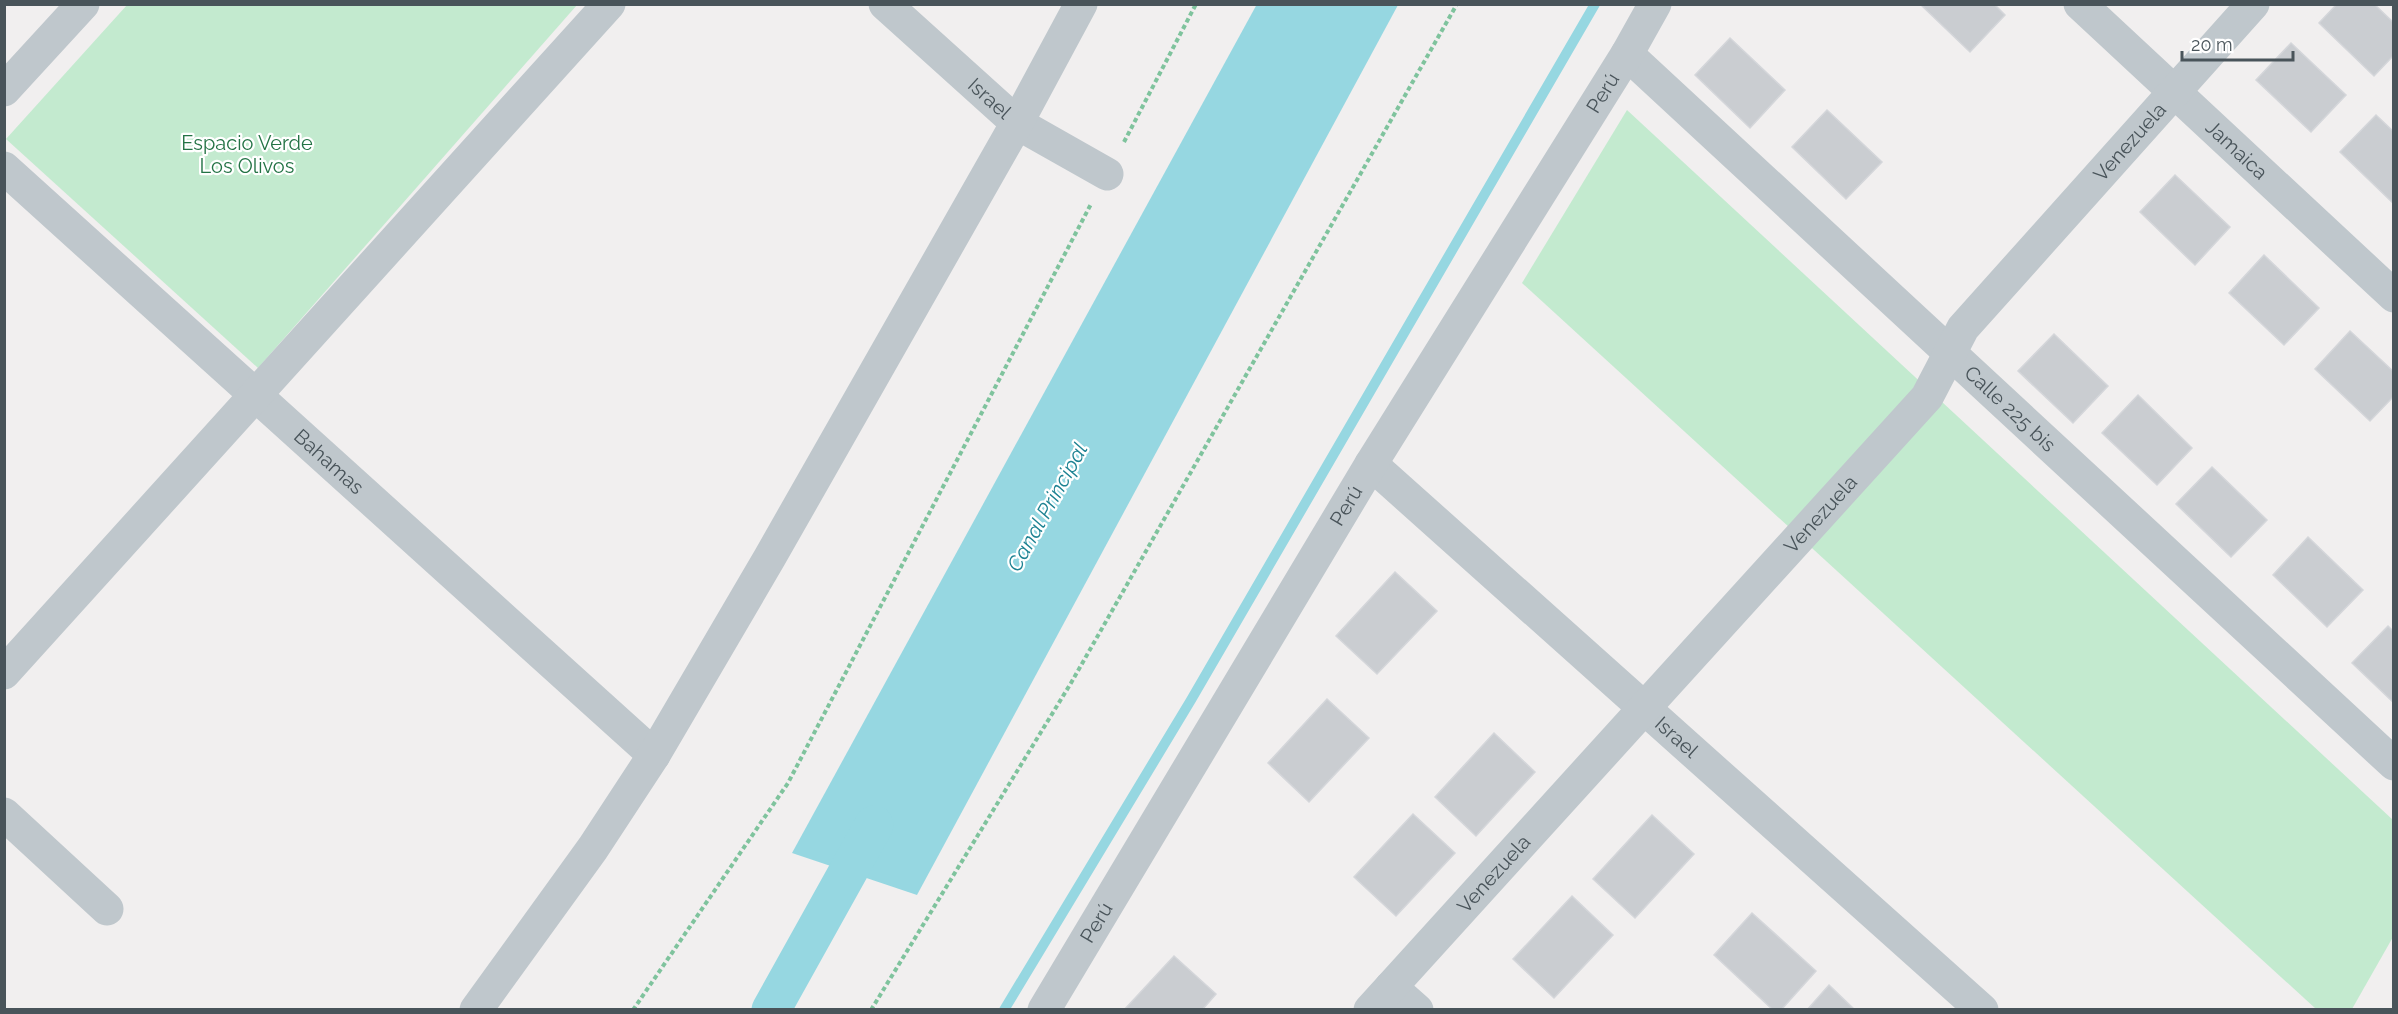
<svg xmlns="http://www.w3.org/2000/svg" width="2398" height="1014" font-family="Raleway,sans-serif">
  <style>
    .green { fill: #c3eacf }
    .water { fill: #96d7e1 }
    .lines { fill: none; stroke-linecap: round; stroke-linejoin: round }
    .stream { stroke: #96d7e1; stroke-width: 10 }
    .canal { stroke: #96d7e1; stroke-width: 39 }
    .building { fill: #cacdd1; stroke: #d4d6da; stroke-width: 1.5 }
    .path { stroke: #7fc39d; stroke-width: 4; stroke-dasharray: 4.5 3; stroke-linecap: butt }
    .minor { stroke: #bfc7cc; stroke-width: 33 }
    .labels { text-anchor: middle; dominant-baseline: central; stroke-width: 4.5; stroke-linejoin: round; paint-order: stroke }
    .street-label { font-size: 20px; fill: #49545a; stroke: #fff }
    .park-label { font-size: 20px; fill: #237345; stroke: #fff }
    .water-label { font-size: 21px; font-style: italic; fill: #1d8292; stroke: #fff }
  </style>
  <rect width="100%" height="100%" fill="#f1efef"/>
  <g class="green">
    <path d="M127,5h450l-319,363 -252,-229z"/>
    <path d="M1627,110l766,710v117l-41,72h-36l-794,-726z"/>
  </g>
  <path class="water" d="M1257,4l141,1 -481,890 -125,-42z"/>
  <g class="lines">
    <path class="stream" d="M1004,1010l187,-310 404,-696"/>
    <path class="canal" d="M771,1010l103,-185"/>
  </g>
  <g class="building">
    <path d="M1920,4h74l11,11 -35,37z"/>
    <path d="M2337,4h37l20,19v32l-20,21 -55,-53z"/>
    <path d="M1730,38l55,52 -35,38 -55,-53z"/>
    <path d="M2291,43l55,52 -35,37 -55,-52z"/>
    <path d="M1827,110l55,52 -36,37 -54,-52z"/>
    <path d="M2376,115l18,17v72l-54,-52z"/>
    <path d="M2175,175l55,52 -35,38 -55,-53z"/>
    <path d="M2264,255l55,53 -35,37 -55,-52z"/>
    <path d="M2350,331l44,41v24l-24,25 -55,-52z"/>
    <path d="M2054,334l54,52 -35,37 -55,-52z"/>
    <path d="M2138,395l54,53 -35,37 -55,-52z"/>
    <path d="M2212,467l55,53 -36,37 -55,-53z"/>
    <path d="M2308,537l55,53 -36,37 -54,-52z"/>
    <path d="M1395,572l42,39 -60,63 -41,-38z"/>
    <path d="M2388,626l6,6v71l-42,-40z"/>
    <path d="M1327,699l42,39 -60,64 -41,-39z"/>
    <path d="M1494,733l41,39 -59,64 -41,-39z"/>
    <path d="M1413,814l42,39 -59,63 -42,-39z"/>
    <path d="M1652,815l42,39 -59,64 -42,-39z"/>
    <path d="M1572,896l41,39 -59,63 -41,-39z"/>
    <path d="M1752,913l64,58 -35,39h-8l-59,-55z"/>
    <path d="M1174,956l42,38 -14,16h-78z"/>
    <path d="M1829,985l26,25h-48z"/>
  </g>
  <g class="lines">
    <g class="path">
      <path d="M1124,142l72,-138"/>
      <path d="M633,1010l155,-227 303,-579"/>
      <path d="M871,1010l200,-327 386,-679"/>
    </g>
    <g class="minor">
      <path id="s1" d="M885,4l132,119 90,51"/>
      <path id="s2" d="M2080,4l314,292"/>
      <path id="s3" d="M1627,54l767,710"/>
      <path d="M4,90l79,-86"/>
      <path id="s4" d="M4,168l650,587"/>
      <path id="s5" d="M1371,464l611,546"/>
      <path d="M4,673l605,-669"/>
      <path d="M4,814l103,95"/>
      <path d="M1391,987l26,23"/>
      <path d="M476,1010l117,-162 61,-93 116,-198 247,-434 64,-119"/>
      <path id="s6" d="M1044,1010l327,-546 256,-410 28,-50"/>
      <path id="s7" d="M1370,1010l557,-613 36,-69 290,-324"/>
    </g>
  </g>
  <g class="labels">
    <g class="street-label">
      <text stroke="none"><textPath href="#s6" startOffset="1074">Perú</textPath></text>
      <text stroke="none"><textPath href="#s1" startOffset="141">Israel</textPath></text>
      <text stroke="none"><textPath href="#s7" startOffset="1156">Venezuela</textPath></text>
      <text stroke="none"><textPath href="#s2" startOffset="214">Jamaica</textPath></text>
      <text stroke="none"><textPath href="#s3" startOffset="522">Calle 225 bis</textPath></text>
      <text stroke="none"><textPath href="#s4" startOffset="438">Bahamas</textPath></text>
      <text stroke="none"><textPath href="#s6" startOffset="588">Perú</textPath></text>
      <text stroke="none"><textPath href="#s7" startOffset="670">Venezuela</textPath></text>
      <text stroke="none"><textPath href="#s5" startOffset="410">Israel</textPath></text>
      <text stroke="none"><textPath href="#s7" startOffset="184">Venezuela</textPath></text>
      <text stroke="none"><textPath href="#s6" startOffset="102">Perú</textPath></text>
    </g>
    <g class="park-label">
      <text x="247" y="143">Espacio Verde<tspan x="247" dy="23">Los Olivos</tspan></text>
    </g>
    <g class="water-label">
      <text transform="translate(1047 507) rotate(-61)">Canal Principal</text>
    </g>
  </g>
  <rect width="2398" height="1014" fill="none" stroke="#49545a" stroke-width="12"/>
  <path d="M2182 51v9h111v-9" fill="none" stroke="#49545a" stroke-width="3"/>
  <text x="2191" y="51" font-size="18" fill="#49545a" stroke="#ffffff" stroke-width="4.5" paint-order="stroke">20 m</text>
</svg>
